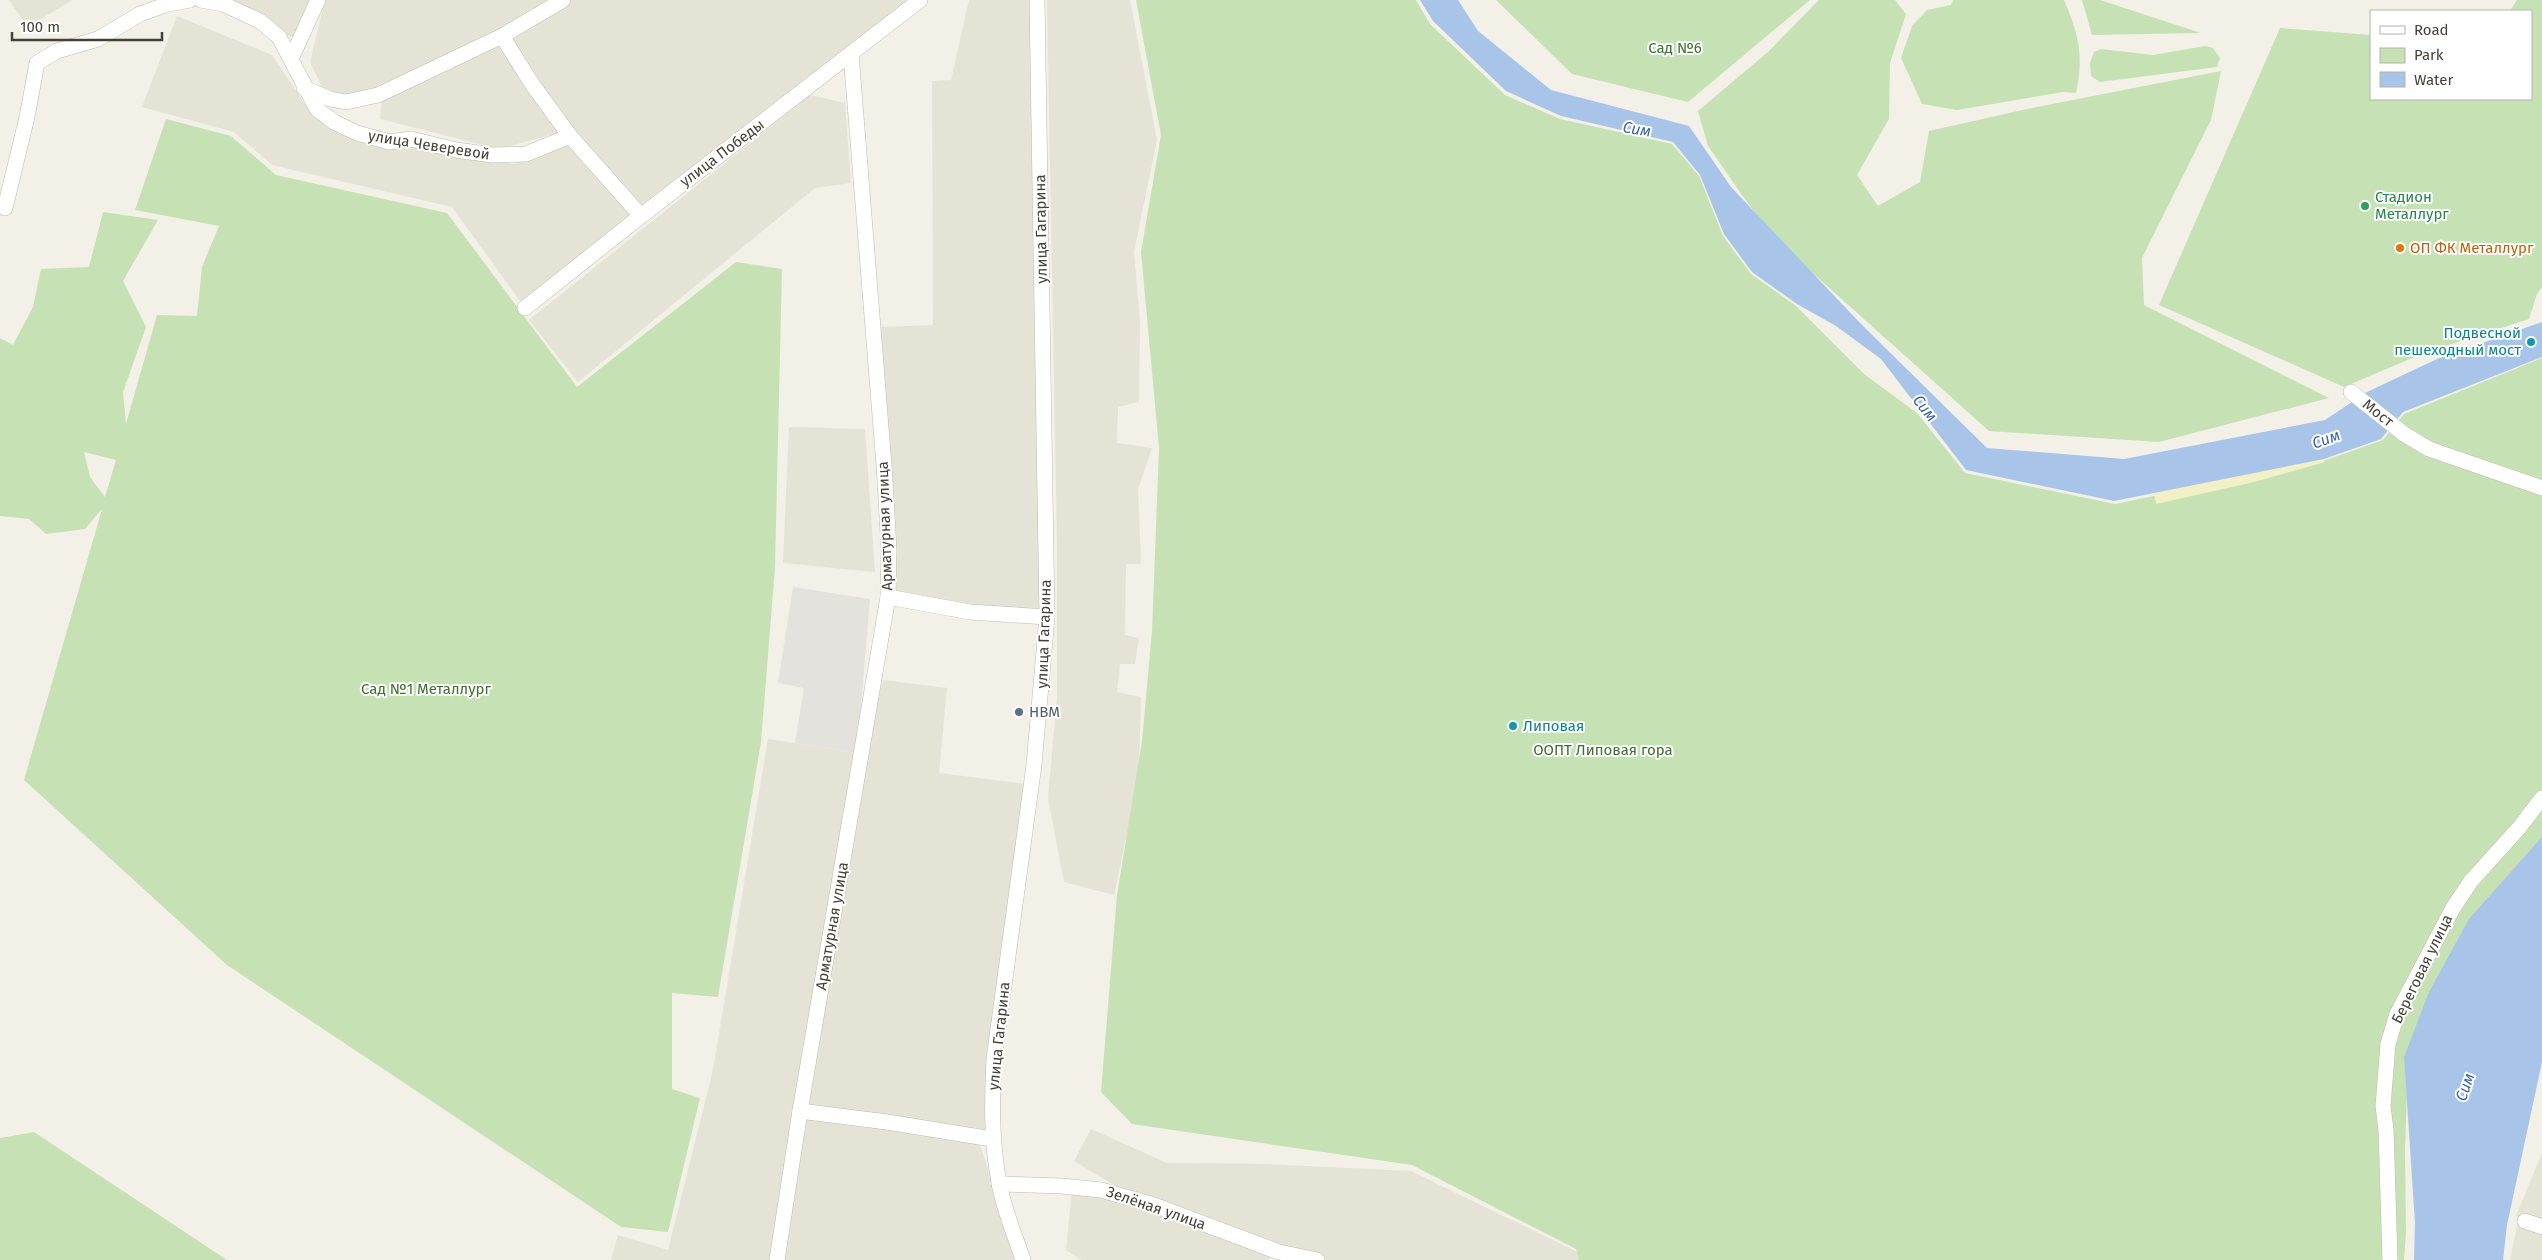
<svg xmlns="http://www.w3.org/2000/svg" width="2542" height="1260" font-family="'Fira Sans',sans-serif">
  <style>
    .residential { fill: #e5e3d6 }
    .industrial { fill: #e4e2dc }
    .green { fill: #c6e2b4; fill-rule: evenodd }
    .sand { fill: #f2f0c6 }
    .water { fill: #a9c4e9 }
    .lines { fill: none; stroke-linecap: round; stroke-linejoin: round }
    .minor-casing { stroke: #bfbcad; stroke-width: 16 }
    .minor { stroke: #fff; stroke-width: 15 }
    .leisure-dot { fill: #2e9e5b; stroke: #fff; stroke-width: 2 }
    .food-dot { fill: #e8710a; stroke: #fff; stroke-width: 2 }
    .culture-dot { fill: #0f9aa8; stroke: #fff; stroke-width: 2 }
    .service-dot { fill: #5c6f8a; stroke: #fff; stroke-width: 2 }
    .labels { text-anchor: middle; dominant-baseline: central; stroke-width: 4; stroke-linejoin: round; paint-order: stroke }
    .park-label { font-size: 15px; fill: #3e7030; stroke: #fff }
    .street-label { font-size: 15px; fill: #444137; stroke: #fff }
    .leisure-label { font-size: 15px; fill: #27864d; stroke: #fff; text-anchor: start }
    .food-label { font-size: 15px; fill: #c56008; stroke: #fff; text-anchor: start }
    .culture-label { font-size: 15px; fill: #0d838f; stroke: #fff; text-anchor: end }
    .service-label { font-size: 15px; fill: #4e5e75; stroke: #fff; text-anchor: start }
    .water-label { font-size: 16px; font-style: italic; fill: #3b67a5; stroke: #fff }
  </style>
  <rect width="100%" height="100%" fill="#f2f0e7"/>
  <g class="residential">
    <path d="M9,0h63l-44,27z"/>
    <path d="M220,0h93l-18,39z"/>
    <path d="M325,0h231l-181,93 -32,6 -23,-5 2,-7 -12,-25z"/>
    <path d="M570,0h347l-276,213 -72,-86 -65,-93z"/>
    <path d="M969,0h68l6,613 -79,-6 -74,-13 2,-39 -11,-228 52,-2 -1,-244 19,-1z"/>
    <path d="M1047,0h83l27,140 -23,112 6,70 -1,80 -21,5 -1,36 35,5 -14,41 3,75h-15l-1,71 14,3 -4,26h-15l-3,28 24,5 -4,139 -11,2 -12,57 -50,-13 -16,-84 9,-101v-155z"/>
    <path d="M177,16l95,39 35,52 53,31 153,26 57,-19 66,70 -113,90 -71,-98 -180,-42 -38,-33 -92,-25z"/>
    <path d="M498,40l63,92 -62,17 -119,-30 2,-19z"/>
    <path d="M810,95l35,8 6,80 -36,5 -237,194 -49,-62z"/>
    <path d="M789,427l76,2 10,143 -92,-9z"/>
    <path d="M883,680l64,8 -8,85 88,11 -40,351 -182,-29 65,-380z"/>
    <path d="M768,739l89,14 -83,507h-163l7,-25 50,15 45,-180z"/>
    <path d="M804,1115l175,27 39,118h-237z"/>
    <path d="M1091,1129l76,34 98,1 146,7 183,89h-278l-31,-14 -83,-25 -73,-27 -55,-33z"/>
    <path d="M2542,1153v71l-26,-8z"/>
    <path d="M1072,1190l47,9 153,54 -3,7h-188l-15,-10z"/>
    <path d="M2518,1222l24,8v30h-32z"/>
  </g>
  <path class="industrial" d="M793,587l77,12 -13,154 -62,-10 9,-55 -26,-5z"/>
  <g class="green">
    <path d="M1136,0h280l14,24 75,71 55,24 112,25 27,32 24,60 28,38 45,32 68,68 53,39 48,60 150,31 211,-44 57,-20 21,-26 138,-56v495l-134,211 -3,86 1,84 -2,26h-825l-3,-11 -164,-84 -280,-41 -31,-32 16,-197 25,-154 10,-110 7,-183 -18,-196 20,-117z"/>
    <path d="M1496,0h314l-122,102 -116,-28z"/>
    <path d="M1819,0h76l11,14 -16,49 -1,56 -32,56 21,31 42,-24 9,-51 98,-22 194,-38 -10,49 -69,138 2,47 185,93 -170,44 -170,-11 -211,-189 -34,-44 -36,-52 -10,-35 70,-59z"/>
    <path d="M1953,0h111c15,34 20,57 12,93l-13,-1 -106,18 -35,-6 -21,-46 11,-32 15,-16 24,-5z"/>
    <path d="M2082,0h18l101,33 -109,2z"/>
    <path d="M2517,0h25v287l-5,7 -8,25 -105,34 -80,34 -185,-82 121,-277 91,7v64h160v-88h-21z"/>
    <path d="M2205,46l8,2 7,10 -3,9 -117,15 -9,-6 -1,-13 4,-11 7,-3 52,6z"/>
    <path d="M166,119l65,17 45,39 171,38 130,174 159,-125 46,7 -7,298 -14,175 -43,255 -46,-4v96l28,9 -32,134 -47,-5 -394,-262 -203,-185 78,-271 -17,20 -39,5 -17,-15 -29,-3v-178l13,7 20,-38 8,-38 48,-2 14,-55 55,8 -35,61 23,46 -23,65 3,32 31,-109 40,1 5,-49 17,-41 -84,-16zM84,452l32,8 -11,37 -15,-20z"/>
    <path d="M34,1132l193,128h-227v-122z"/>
  </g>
  <path class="sand" d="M2324,459l1,3 -71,20 -98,22 -2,-11z"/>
  <g class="water">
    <path d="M1420,0h38l20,31 73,59 138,36 42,61 130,137 126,124 137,11 201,-39 42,-28 70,-33 105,-37v35l-139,55 -22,27 -57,20 -210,42 -148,-31 -85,-111 -45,-33 -39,-22 -45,-32 -28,-38 -24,-59 -27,-33 -112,-26 -55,-25 -73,-70z"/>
    <path d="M2542,837v225l-35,163 -4,35h-89l1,-37 -11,-166 25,-65 40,-73z"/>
  </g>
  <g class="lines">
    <defs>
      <g id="minor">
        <path d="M201,0l22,4 37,17 19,16 38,72 17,13 23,11 32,9 22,-3 45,11 37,5 33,-1 44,-18"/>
        <path d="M502,36l30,48 38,52 71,80"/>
        <path d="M291,59l27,-59"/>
        <path d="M304,88l26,11 16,3 32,-7 124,-59 61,-36"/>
        <path d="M5,208l22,-91 10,-54 20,-12 41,-12 42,-25 28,-10 22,-4"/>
        <path d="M525,308l116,-92 279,-216"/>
        <path d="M2351,392l53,42 25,15 113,39"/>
        <path d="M888,597l82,15 77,5"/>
        <path d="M800,1111l87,11 105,17"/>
        <path d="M999,1184l63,2 39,4 53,15 125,47 38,8"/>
        <path d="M2525,1221l17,6"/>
        <path d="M777,1260l23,-149 88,-514 1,-47 -5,-85 -33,-411"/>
        <path d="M1023,1260c-8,-25 -20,-52 -24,-78 -8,-41 -7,-81 -5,-123l40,-294 13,-148 -10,-617"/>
        <path d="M2390,1260l-4,-130 -3,-24 5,-62 9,-30 56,-106 18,-27 48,-53 23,-30"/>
      </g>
    </defs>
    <use href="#minor" class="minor-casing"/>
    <use href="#minor" class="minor"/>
  </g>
  <circle class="leisure-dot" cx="2365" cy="206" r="5"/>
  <circle class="food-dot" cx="2400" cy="248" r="5"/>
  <g class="culture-dot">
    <circle cx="2531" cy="342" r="5"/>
    <circle cx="1513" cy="726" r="5"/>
  </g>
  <circle class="service-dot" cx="1019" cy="712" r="5"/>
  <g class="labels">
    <g class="park-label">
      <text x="1675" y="48">Сад №6</text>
      <text x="426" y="689">Сад №1 Металлург</text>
      <text x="1603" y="750">ООПТ Липовая гора</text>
    </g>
    <g class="street-label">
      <text transform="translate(429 145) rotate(9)">улица Чеверевой</text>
      <text transform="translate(722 153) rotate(-37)">улица Победы</text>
      <text transform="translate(1041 229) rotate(-91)">улица Гагарина</text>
      <text transform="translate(2378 413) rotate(38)">Мост</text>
      <text transform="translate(885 526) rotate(-92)">Арматурная улица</text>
      <text transform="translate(1044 634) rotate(-88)">улица Гагарина</text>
      <text transform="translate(832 926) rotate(-80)">Арматурная улица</text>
      <text transform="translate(2422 969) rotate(-64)">Береговая улица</text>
      <text transform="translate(999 1036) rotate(-84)">улица Гагарина</text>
      <text transform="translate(1156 1208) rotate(19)">Зелёная улица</text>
    </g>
    <g class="leisure-label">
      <text x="2375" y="197">Стадион<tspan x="2375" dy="17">Металлург</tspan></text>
    </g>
    <g class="food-label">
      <text x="2410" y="248">ОП ФК Металлург</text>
    </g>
    <g class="culture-label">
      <text x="2521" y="333">Подвесной<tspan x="2521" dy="17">пешеходный мост</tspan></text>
      <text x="1523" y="726" text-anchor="start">Липовая</text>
    </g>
    <g class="service-label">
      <text x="1029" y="712">НВМ</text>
    </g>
    <g class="water-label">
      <text transform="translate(1637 129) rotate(10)">Сим</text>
      <text transform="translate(1925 408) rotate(52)">Сим</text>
      <text transform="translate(2326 439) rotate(-20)">Сим</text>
      <text transform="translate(2465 1087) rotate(-71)">Сим</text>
    </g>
  </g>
  <rect x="2370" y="10" width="162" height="90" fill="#ffffff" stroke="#b4b3af"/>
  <rect x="2380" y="26" width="25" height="8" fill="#ffffff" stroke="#b4b3af"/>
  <text x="2414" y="35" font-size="15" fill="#444137">Road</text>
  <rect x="2380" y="48" width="25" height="15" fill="#c6e2b4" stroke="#b4b3af"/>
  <text x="2414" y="60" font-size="15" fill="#444137">Park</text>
  <rect x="2380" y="72" width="25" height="15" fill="#a9c4e9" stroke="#b4b3af"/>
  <text x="2414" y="85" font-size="15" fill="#444137">Water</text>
  <path d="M12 32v8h150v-8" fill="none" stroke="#444137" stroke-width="2.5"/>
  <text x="20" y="32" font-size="15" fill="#444137" stroke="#ffffff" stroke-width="4" paint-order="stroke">100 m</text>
</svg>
